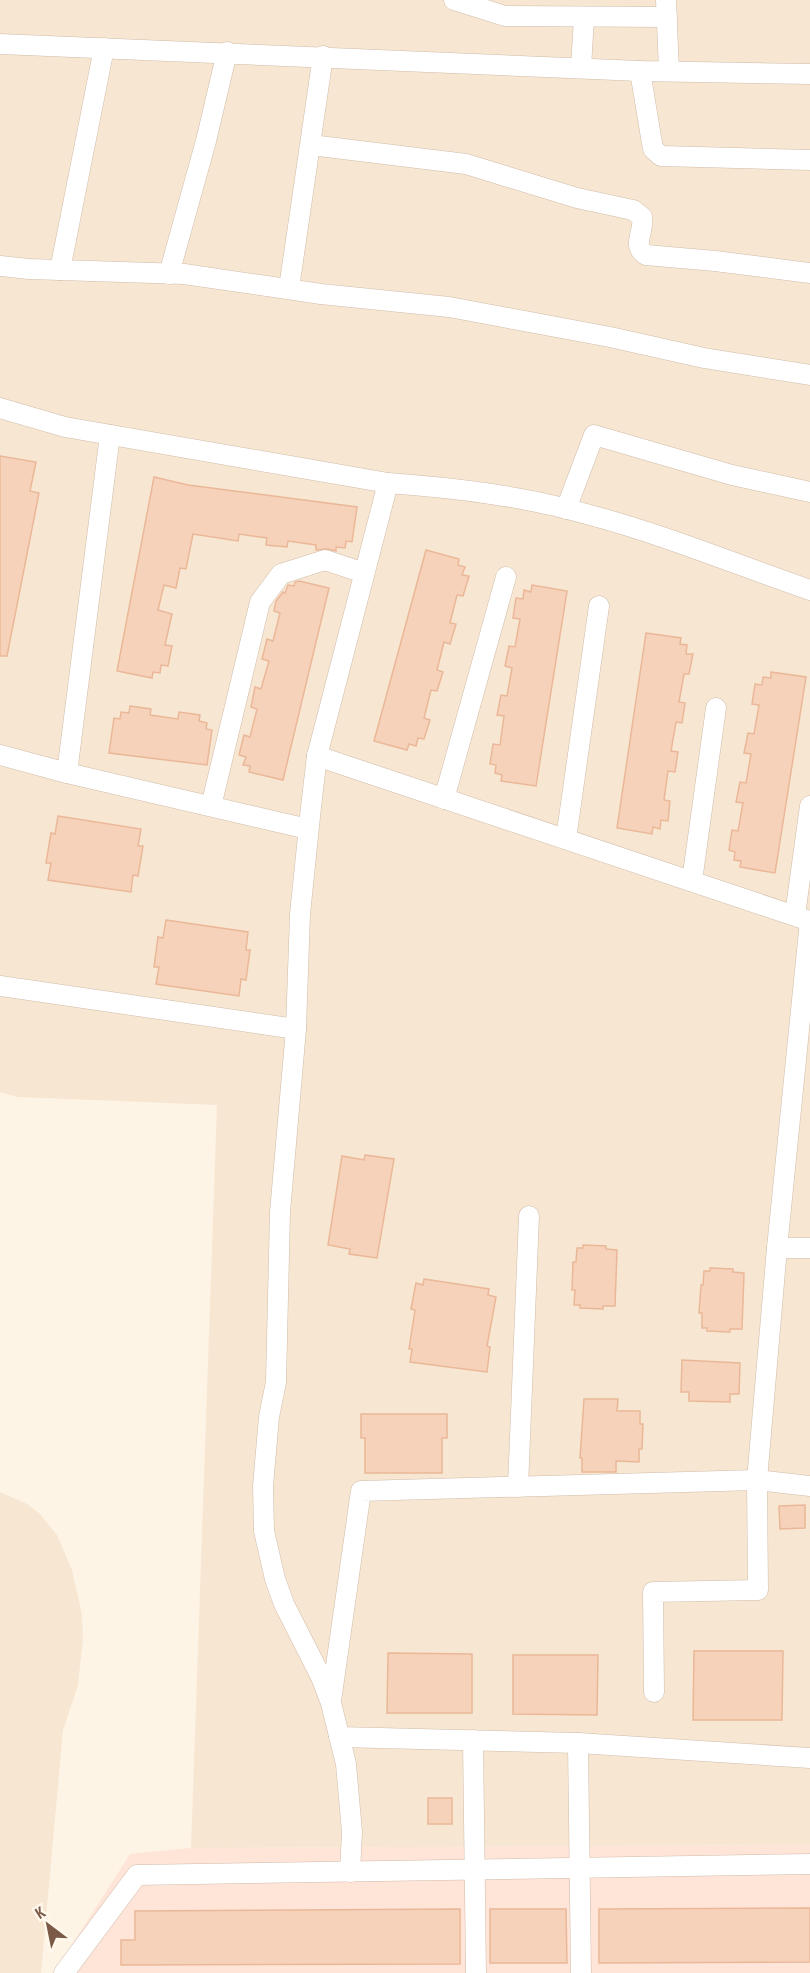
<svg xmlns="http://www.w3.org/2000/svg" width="810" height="1973" font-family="'PT Sans Narrow',sans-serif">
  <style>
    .residential { fill: #f7e6d2 }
    .commercial { fill: #ffe4d8 }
    .building { fill: #f6d2ba; stroke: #eab898; stroke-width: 1.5 }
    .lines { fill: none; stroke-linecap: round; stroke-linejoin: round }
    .minor-casing { stroke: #d1bca9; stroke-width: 21 }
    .minor { stroke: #fff; stroke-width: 20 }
  </style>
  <rect width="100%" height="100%" fill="#fef4e5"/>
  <g class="residential">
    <path d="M0,0h810v1845l-619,3 26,-743 -200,-8 -17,-5z"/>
    <path d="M0,1492l27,12 12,9 18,22 15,35 10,45 1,24 -5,46 -15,45 -22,243h-41z"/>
  </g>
  <path class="commercial" d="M810,1845v128h-756l76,-119 61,-6z"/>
  <g class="building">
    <path d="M0,456l36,6 -6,29 9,2 -32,163h-7z"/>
    <path d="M154,477l34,8 169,22 -5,35 -6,-1 -1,7 -9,-1v4l-8,-2 -12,1v-5l-28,-4 -1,6 -21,-2 1,-7 -28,-4 -1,7 -45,-7 -7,35 -6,-1 -4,20 -12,-3 -6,25 14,4 -7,31 7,1 -4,20 -7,-1 -1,8 -7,-1 -1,6 -35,-7z"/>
    <path d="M426,550l33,9 -1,6 7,2 -3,8 7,1 -6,20 -6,-1 -7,28 6,1 -6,20 -6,-2 -7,28 6,2 -6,19 -6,-1 -7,28 6,2 -6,19 -6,-1 -2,8 -7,-2 -2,6 -33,-9z"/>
    <path d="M299,581l30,7 -46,192 -34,-8 1,-6 -7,-1 3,-8 -7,-2 5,-20 6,2 7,-28 -6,-2 4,-20 6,2 8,-28 -7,-2 5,-20 6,2 7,-28 -6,-2 2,-10 7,-9 2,1 3,-8 6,1 1,-4z"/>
    <path d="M532,585l35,6 -31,195 -35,-5 1,-6 -7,-2 1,-8 -6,-1 3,-20 7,1 4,-29 -7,-1 4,-20 6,1 5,-28 -7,-2 4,-20 6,1 5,-28 -7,-1 3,-20 7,1 1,-9 7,2z"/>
    <path d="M646,633l35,5 -1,6 7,1 -1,9h7l-4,20h-5l-5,28 6,1 -3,20 -6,-1 -5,29 7,1 -3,20 -7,-1 -4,29 6,1 -2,20 -7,-1 -1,9 -7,-2 -1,7 -35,-6z"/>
    <path d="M771,672l35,5 -31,196 -35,-6 1,-6 -7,-1 1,-8 -6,-2 3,-20 6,1 5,-28 -7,-1 4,-20 6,1 5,-29 -7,-1 4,-20 6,1 5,-29 -7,-1 3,-20 7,1 1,-8 8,1z"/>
    <path d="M130,706l21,3 -1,6 28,4 1,-7 21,3 -1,6 8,2 -1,6 6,1 -5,35 -98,-12 5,-35 6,1 1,-7 8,1z"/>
    <path d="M58,816l83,13 -3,17h5l-5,30 -5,-1 -2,17 -83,-12 3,-17h-5l5,-30 4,1z"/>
    <path d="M166,920l82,12 -2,18h4l-4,30 -5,-1 -2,17 -83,-12 3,-17h-5l4,-30 5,1z"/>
    <path d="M365,1155l29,4 -17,99 -28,-4 1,-5 -22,-4 14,-89 22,4z"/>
    <path d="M583,1245l23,1v3l11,1 -2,56h-12v3l-23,-1v-3h-6l1,-15h-3l1,-28h3l1,-14h6z"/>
    <path d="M710,1268l23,1v3l11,1 -2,56h-12v3l-23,-1v-3h-5v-15h-3l2,-28h2l1,-14h6z"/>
    <path d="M424,1279l65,10 -1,6 8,2 -9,49 3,1 -3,25 -77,-10 2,-13h-3l6,-39 -4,-1 5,-26 7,2z"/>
    <path d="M682,1360l58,3 -1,31h-9v8l-41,-1v-9h-8z"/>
    <path d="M584,1399h34l-1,12h23v13h3l-1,25h-3v13l-23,-1v11h-34v-14h-2z"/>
    <path d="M361,1414h86v24h-5v35h-77v-35h-4z"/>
    <path d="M805,1505v23l-25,1 -1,-23z"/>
    <path d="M694,1651h89l-1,69h-89z"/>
    <path d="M388,1653l84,1v59h-85z"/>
    <path d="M513,1655h85l-1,60 -84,-1z"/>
    <rect x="428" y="1798" width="24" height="26"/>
    <path d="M810,1908v54l-211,1v-54z"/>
    <path d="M460,1909v55l-339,1v-25h14v-29z"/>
    <path d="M490,1909h76l1,54h-77z"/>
  </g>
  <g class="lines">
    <defs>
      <g id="minor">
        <path d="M454,0l51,16 162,1"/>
        <path d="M666,0l3,71"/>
        <path d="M0,44l640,27 170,3"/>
        <path d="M581,68l3,-51"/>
        <path d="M640,71l13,78 8,7 149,4"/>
        <path d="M311,145l155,19 111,34 56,12 9,7c3,14 -11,29 4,38l69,6 95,12"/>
        <path d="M0,266l29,3 155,5 137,20 128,13 161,30 94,21 106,17"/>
        <path d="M60,270l44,-222"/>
        <path d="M169,274l37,-133 21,-89"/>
        <path d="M289,288l34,-232"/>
        <path d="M0,408l65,19 323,56 -71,273 -6,51 -11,107 -4,115 -16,183 -4,170 -7,35 -6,69 1,45 11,48 9,25 37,73 10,26 15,61 6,68 -2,40"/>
        <path d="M388,483c68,5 136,13 202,32 75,20 147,50 220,75"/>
        <path d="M566,509l28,-74 138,40 78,17"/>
        <path d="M0,755l67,18 241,56"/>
        <path d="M317,756l493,165"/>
        <path d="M67,773l43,-338"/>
        <path d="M213,798l47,-196 21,-28 44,-14 39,13"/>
        <path d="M444,799l62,-222"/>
        <path d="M566,839l33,-233"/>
        <path d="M692,881l24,-173"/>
        <path d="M795,915l15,-109"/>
        <path d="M0,986l296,43"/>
        <path d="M777,1248l33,-327"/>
        <path d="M518,1487l11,-271"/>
        <path d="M654,1692l-1,-100 105,-2 -1,-110 20,-232h33"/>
        <path d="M331,1701l30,-210 396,-11 53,6"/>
        <path d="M339,1737l239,6 232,15"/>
        <path d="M473,1740l3,233"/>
        <path d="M578,1743l3,230"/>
        <path d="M64,1973l73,-98 673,-11"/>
      </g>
    </defs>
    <use href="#minor" class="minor-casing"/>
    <use href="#minor" class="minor"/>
  </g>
  <g transform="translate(48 1925) rotate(328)" stroke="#fff8ed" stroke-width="4.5" paint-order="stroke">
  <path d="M0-4.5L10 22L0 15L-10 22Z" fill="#7a5a47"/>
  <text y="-9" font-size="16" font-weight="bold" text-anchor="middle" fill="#7a5a47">K</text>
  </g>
</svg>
